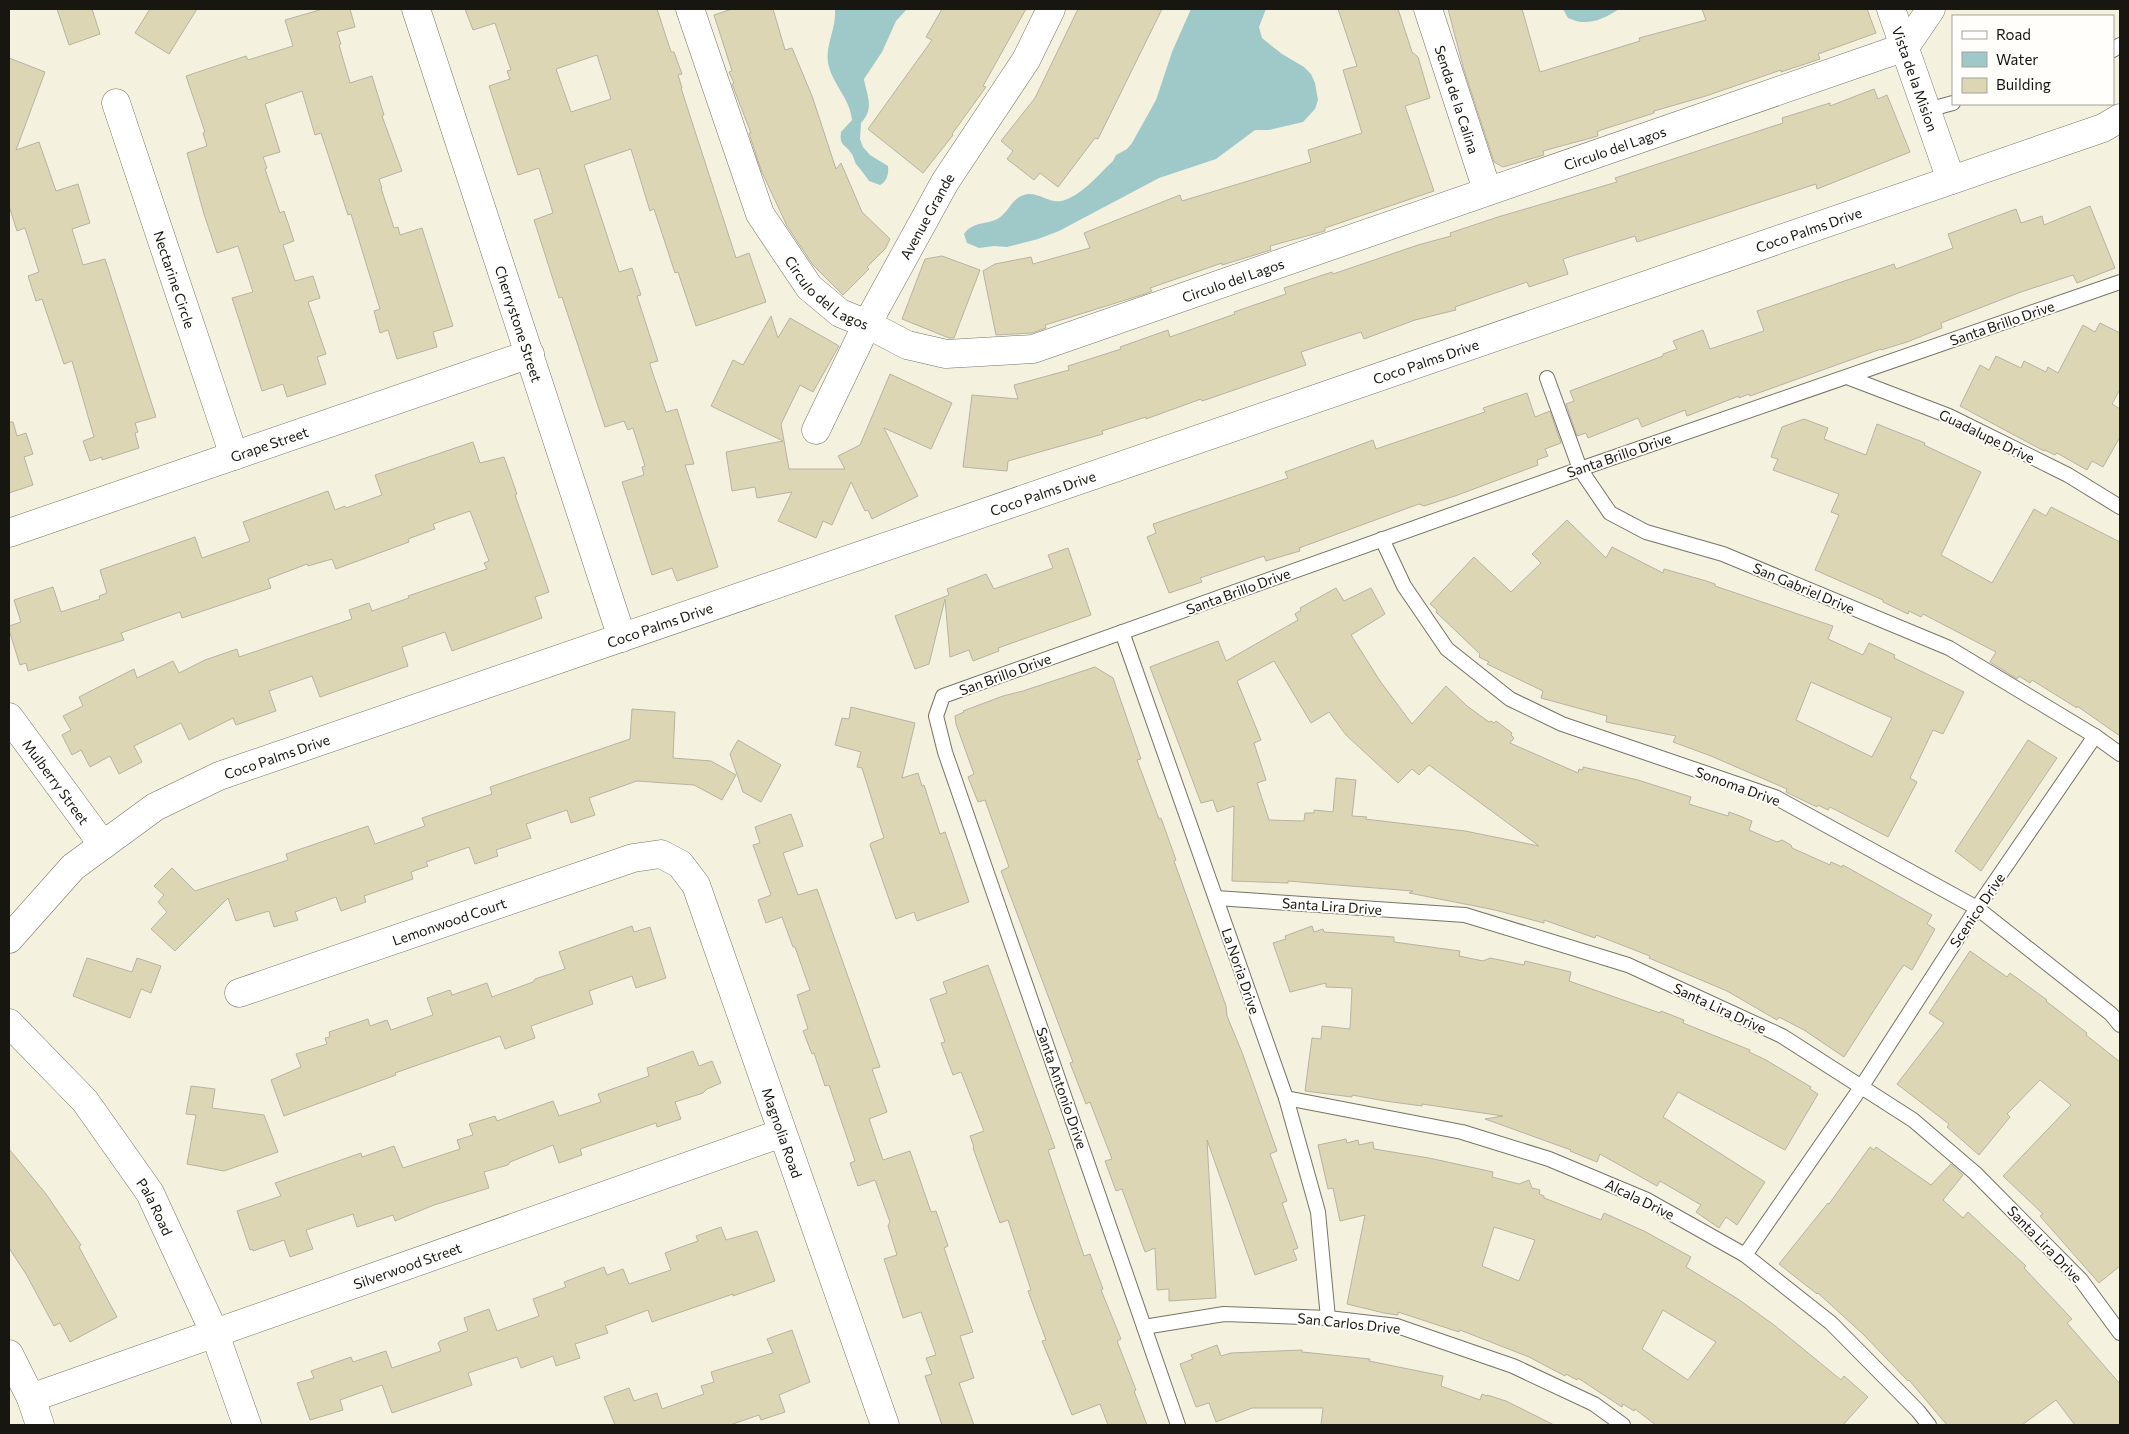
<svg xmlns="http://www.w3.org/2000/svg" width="2129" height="1434" font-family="Commissioner,sans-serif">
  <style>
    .water { fill: #9fc9c9 }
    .building { fill: #ddd6b5; stroke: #b7b3a2; fill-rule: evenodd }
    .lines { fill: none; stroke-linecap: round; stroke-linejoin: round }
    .service-casing { stroke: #777464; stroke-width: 16 }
    .minor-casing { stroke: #777464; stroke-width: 29 }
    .tertiary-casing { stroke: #777464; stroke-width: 29 }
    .service { stroke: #fff; stroke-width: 14 }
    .minor { stroke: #fff; stroke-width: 28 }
    .tertiary { stroke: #fff; stroke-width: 28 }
    .labels { text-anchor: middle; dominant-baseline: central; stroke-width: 4; stroke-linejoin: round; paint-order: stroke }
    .street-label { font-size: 14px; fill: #171610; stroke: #fffefb }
  </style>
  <rect width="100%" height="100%" fill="#f5f1df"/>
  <g class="water">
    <path d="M835,9h72l-11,12 -14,31 -18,27c3,18 11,29 -3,44l-1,16 3,8 7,8 18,11c1,7 -1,16 -8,19l-11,-4c-4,-6 -8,-11 -13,-17 -2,-3 -2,-8 -5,-11 -5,-9 -12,-6 -10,-21l11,-12c-2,-22 -20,-36 -24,-57 -3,-18 9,-36 7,-54z"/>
    <path d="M1191,9h75l-7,18 3,11 20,16 22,13 7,7 4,9 3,17 -3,9 -12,13 -34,8h-14l-39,29 -57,19 -100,53 -21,8 -31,8 -13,-1 -15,2 -12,-5 -3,-9c9,-13 23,-9 35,-16 11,-7 13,-22 29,-24 13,-1 23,11 37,6 19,-7 34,-26 48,-39l3,-6 11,-6 5,-6 24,-43 16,-48z"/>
    <path d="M1563,9h56c-17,11 -32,18 -51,9z"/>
  </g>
  <g class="building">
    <path d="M57,9h35l8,25 -31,11z"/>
    <path d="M150,9h47l-28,45 -34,-21z"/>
    <path d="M323,9h27l5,18 -18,5 4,12 -2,1 11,38 22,-7 12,39 -2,1 20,55 -23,8 3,9h-1l13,40 4,-1 2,8 22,-7 31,98 -20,6 4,15 -40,12 -9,-29 -8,3 -6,-22 6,-2 -29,-95 -3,1 -27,-82 -6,2 -13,-44 -37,13 15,48 -17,5 4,11 -2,1 15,44 4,-2 10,30 -11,4 12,36 18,-5 7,22 -12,4 18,52 -9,3 9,27 -39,13 -4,-13 -21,7 -30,-93 21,-6 -15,-46 -21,7 -13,-39 -17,-61 20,-7 -4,-13 2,-1 -19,-56 60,-20 2,4 45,-14 -8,-26z"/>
    <path d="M465,9h192l14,43h3l8,22 -4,1 4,13h-1l55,170 13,-5 17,49 -70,24 -18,-54 -3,1 -21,-64 -4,2 -19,-62 -47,16 35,107 13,-4 9,27 -4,1 21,65 -8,2v2l16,47 11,-3 17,55 -9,1 33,102 -41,14 -5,-13 -20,7 -30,-93 22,-7 -2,-8 3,-1 -12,-38 -5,2 -4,-9 -19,6 -43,-130 -3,1 -25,-78 19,-7 -14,-45 -21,7 -29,-89 21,-7 -3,-8 4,-1 -16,-47 -22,7zM597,55l14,44 -40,13 -15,-43z"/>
    <path d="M732,9h41l12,41 7,-2 20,48 24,73 5,-6 21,49 28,27 -5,10 -18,18 2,2 -26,26 -30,-30 -26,-39 -26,-56 -12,-37h2l-19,-49 2,-1 -5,-11 3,-1 -18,-56z"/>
    <path d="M942,9h84l-43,77 3,1 -34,47 1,1 -30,38 -55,-44 64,-89 -6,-3z"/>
    <path d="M1078,9h84l-64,130 -3,-1 -37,49 -18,-14 -6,7 -27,-21 6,-8 -12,-10 34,-43z"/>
    <path d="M1338,9h60l14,43 6,5 12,41 -25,8 29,85 -109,37v3l-55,15 1,4 -49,15v-2l-72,25 2,3 -7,3 -100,31 1,3 -14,5 -36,2 -13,-64 12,-7 36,-7 2,7 57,-16 -6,-15 96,-38 2,6 129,-39 -3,-12 54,-17 -19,-63 14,-4z"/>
    <path d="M1448,9h74l18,63 100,-31 -1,-3 67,-18 -4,-11h165l9,24 -58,21 2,5 -39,13v-2l-75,26 -52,15v2l-53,17 -4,2 1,4 -55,15 1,4 -41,12 -9,-5 -30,-92z"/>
    <path d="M9,58l36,14 -29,78 23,-8 17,49 22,-7 12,39 -18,6 11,36 22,-6 51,158 -21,6 3,9 -3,1 4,15 -37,12v-3l-12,4 -7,-20 11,-4 -22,-76 -8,3 -22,-65 -6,2 -8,-25 11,-4 -14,-44 -8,3 -8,-25z"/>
    <path d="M1874,89l4,10 9,-4 23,57 -93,37 -1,-5 -179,58 -2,-6 -72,23 5,15 -39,13 -2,-5 -72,25 1,3 -41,10 -51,19 -3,-7 -60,20 5,13 -92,32 -12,4 -1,-2 -55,20v-2l-44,14 1,3 -95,27 -1,10 -44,-4 9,-72 46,4 -4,-14 55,-15 -1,-4 53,-17 -1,-2 48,-17 2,7 65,-23 -1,-2 52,-18 -2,-6 48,-16 1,2 85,-29 33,-9 -1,-3 48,-16 119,-35 -2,-4 168,-55 -1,-5 48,-15v3z"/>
    <path d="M2090,206l25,62 -38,15 -4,-8 -52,17 -80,31 1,5 -35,14 -26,8v-1l-131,47 -1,-2 -10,4v-2l-52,20 -2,-6 -43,17 -4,-9 -50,20 -2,-5 -9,3 -11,-32 8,-3 -4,-10 93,-35v-2l14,-5 -4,-8 30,-11 7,19 54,-18 -7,-20 137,-47 2,5 57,-21 -5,-14 68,-25 5,14 21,-7 2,9z"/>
    <path d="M942,256l38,14 -26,68h-5l-47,-19 23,-60z"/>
    <path d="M771,316l7,22 12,-20 49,28 -26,46 -13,-7 -19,39 8,45h56l-7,-13 22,-11 30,-71 62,29 -21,46 -47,-21 34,68 -46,23 -4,-9 -3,1 -14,-29 -19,43 -9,-4 -7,17 -38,-17 14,-29 -35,6 -2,-11 -23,4 -6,-39 57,-11 -72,-35 22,-46 10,5z"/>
    <path d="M2100,323l20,10v56l-8,15 8,5v28l-17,30 -11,-6 -5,9 -30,-17 -2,2 -10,-5 -1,1 -84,-45 20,-41 9,5 7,-14 25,12 3,-7 22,11 2,-5 10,6 25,-48 12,7z"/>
    <path d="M1527,393l8,24 15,-6 11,32 -16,6 3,7 -11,4 1,5 -83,31 -31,10 -5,-2 -120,44 1,3 -34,10 -2,-5 -64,22 2,4 -33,11 -22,-56 9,-4 -3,-9 135,-46 -3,-6 50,-18 38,-14 3,9 109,-37 -2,-4z"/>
    <path d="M1804,419l24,9 -4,11 42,16 11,-31 48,19 -1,2 57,27 -40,83 51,28 42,-74 12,7 5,-9 69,35v194l-43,-30v2l-45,-28 -2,3 -11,-7 -2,3 -27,-17 6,-10 -73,-38 -2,3 -12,-6 -1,3 -25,-12v-2l-68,-30 24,-55 -8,-3 8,-18 -66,-24 5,-11 -7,-2 11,-30z"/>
    <path d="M9,422h4l4,14 9,-3 7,21 -9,3 9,28 -24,8z"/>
    <path d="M473,442l7,21 24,-6 13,37 -2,1 34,97 -14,5 7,21 -90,33 -7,-19 -43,15 6,19 -88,31 -8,-21 -43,15 7,20 -40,14 -3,-7 -44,22 -8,-17 -47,23 8,16 -23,12 -9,-18 -20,11 -9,-17 -9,5 -10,-20 9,-5 -8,-14 20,-10 -4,-9 55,-28 3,9 36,-17 6,12 26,-13 32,-11 2,8 113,-38 -3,-9 20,-7 3,8 37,-13 -1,-2 79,-27 -3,-6 5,-2 -19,-50 -37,13 2,5 -27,10 1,3 -73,27 -4,-10 -24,7 -1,-2 -39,15 3,9 -89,30 -2,-6 -59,21 3,7 -96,31 -2,-8 -6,2 -11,-35v-4l12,-4 -7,-22 39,-13 8,25 39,-13 -1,-3 8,-3 -7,-23 95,-33 7,21 48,-17 -7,-19 85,-31 7,19 10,-4 1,2 36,-13 -7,-20z"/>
    <path d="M1567,520l39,38 6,-11 51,26 1,-4 39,11 12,4v2l118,40 -5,13 35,16 6,-12 26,12 -1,3 70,34 -21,42 -10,-4 -23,48 7,4 -29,55 -58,-30 -2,3 -10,-5 -1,2 -31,-15 1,-3 -76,-33 -38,-14 3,-6 -70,-14 1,-6 -66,-18 2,-7 -56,-27 2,-2 -10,-5 1,-3 -44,-42 1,-2 -7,-6 44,-47 37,35 30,-29 -9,-9zM1811,682l81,36 -20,39 -76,-37z"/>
    <path d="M1068,548l23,67 -93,33 1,3 -26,10 -4,-11 -19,7 -5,-58 -16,65 -14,5 -20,-53 54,-21 -2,-6 39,-15 8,15 59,-21 -5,-13z"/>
    <path d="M1336,588l8,13 27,-13 14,26 -34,21 29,46 32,43 34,-38 21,20 22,16 2,-1 3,2 2,-2 16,12 -1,2 3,3 -4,5 68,30 1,-4 4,1v-3l55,13 53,17 -2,7 39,12 1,-4 11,4 12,5 -3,9 28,12 5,-2 9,5 1,3 38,17 1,-3 11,5 1,-2 89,50 -5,9 8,5 -23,41 -8,-5 -6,8 -54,84 -40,-27 -25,-13 -2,3 -50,-29 -78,-33 1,-2 -54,-21 -1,3 -51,-18v3l-49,-13 -86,-17 4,-2 -125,-10v2l-56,-2 2,-75 -17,6 -4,-12 -12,3 -51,-136 68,-26 8,20 72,-41 -3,-6 6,-4 -1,-2zM1274,661l37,62 18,-11 17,23 52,48 14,-14 7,6 10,-10 110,81 -74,-15 -100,-12 2,-2 -15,-1 4,-36 -20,-2 -3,34 -19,-2v3h-9l-1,8 -35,-1 -12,-37 9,-3 -12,-37 7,-3 -24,-59z"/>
    <path d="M1095,667l18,11 28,81 -4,1 22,59 2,-1 15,42 -2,1 52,145 1,10 16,39 34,96 -7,3 17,47 -5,2 16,45 -5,2 4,10 -42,15 -48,-135 9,158 -47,3v-12l-12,1 -2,-42 -10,4 -23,-63 -6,2 -11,-30 7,-2 -22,-57 -4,2 -16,-41 3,-1 -72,-191 8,-4 -24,-67 -7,2 -10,-25 6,-3 -18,-50 -1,-8 9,-4 -1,-1 40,-15 20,-5z"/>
    <path d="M851,707l64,16 -13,55 16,-5 4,13 2,-1 16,49 5,-2 24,70 -52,19 -3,-9 -18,7 -26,-74 1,-2 13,-5 -22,-70 -5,-1 4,-15 -26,-7 7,-27 7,1z"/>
    <path d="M632,709l43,3 -2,46 38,3 25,14 -14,25 -28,-15 -57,-4 -48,17 6,17 -24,8 -4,-13 -41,14 5,14 -35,12 2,6 -23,8 -6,-17 -43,15 2,4 -17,6 2,7 -49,17 2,6 -25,9 -5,-14 -41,15 3,8 -24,7 -5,-16 -33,10 -8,-23 -53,53 -24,-22 16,-17 -9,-10 6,-7 -10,-9 18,-18 23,23 93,-31 -2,-6 82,-28 7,18 50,-18 -3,-8 70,-24 -2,-7 140,-48z"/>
    <path d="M738,740l43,25 -20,37 -18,-10 -13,-38z"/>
    <path d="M2028,740l29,18 -76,113 -26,-20z"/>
    <path d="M791,814l12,32 -20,7 15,42 19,-6 63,178 -8,2 15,43 -18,7 14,41 27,-9 21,61 5,-1 12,35 -4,2 29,84 -13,4 14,42 -15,5 15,42h-32l-17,-49 7,-2 -6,-16 10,-3 -15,-43 -18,6 -19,-59 13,-4 -9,-29 2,-4 -15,-42 -17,6 -8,-23 5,-2 -26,-76 -4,1 -11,-33 -2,1 -9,-23 5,-2 -11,-34 13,-5 -15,-43h-2l-11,-30 -16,6 -8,-23 13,-5 -18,-50 7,-2 -5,-16z"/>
    <path d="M632,926l2,6 16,-5 16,51 -30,10 -4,-12 -43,15 4,13 -62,22 4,12 -30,11 -5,-13 -105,37 1,2 -112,41 -13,-36 30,-13 -5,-13 31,-10 -2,-6 5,-1 -1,-5 39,-13 2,7 17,-6 4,10 42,-15 -6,-17 23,-8 2,5 35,-12 5,14 41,-15 2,-3 30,-10 -6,-17z"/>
    <path d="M1312,926l2,6 9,-3 1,3 70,5v5l66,9 -1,5 24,5 7,-3 34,7 1,-4 46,11 -2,9 91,32 1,-2 23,9 -1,3 67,27 -1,2 17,8 45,27 -1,2 8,5 -33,56 -107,-58 -15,25 102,65 -28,43 -11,-8 -7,11 -23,-16 5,-7 -41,-24 -3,5 -57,-32 -3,8 -27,-11 1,-1 -86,-31 18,-3 -81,-12v2l-37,-5 -33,-6v2l-47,-6 7,-53 9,1 1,-13 28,3 2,-41 -26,-1v-4l-36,9 -17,-49 13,-4 -1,-3z"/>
    <path d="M1970,951l37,26 3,-4 37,27 -1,1 41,32 -1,2 34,27v204l-21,17 -59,-67 3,-2 -40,-38 68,-71 -31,-25 -33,34 3,3 -31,38 -32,-28 2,-3 -52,-40 47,-61 -15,-10z"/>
    <path d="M87,958l45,14 5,-14 24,8 -10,27 -10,-4 -11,29 -57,-22z"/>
    <path d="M988,965l67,183 -7,2 36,106 6,-2 13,35 -2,1 20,49 -4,2 19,49 -2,1 13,34h-39l-8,-21 -28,11 -30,-74 4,-1 -18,-49 3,-1 -23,-70 -8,3 -27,-75 1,-1 -4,-11 14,-5 -23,-59 -8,3 -12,-32 4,-1 -15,-43 17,-6 -4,-11z"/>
    <path d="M693,1051l6,15 13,-5 9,22 -14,6 -4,4 -28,9 6,17 -24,8 -1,-4 -76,26 2,6 -23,8 -6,-18 -43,17 -2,3 -24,7 5,16 -55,17 -39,16 -2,-6 -36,12 -4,-13 -47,16 7,19 -23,8 -6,-17 -31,11v-2l-3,1 -13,-39 44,-15 -6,-13 86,-30 1,4 32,-11 9,22 57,-19 -3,-9 16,-5 -4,-11 26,-8 2,5 56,-20 6,15 42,-14 -3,-8 51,-18 -2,-8z"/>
    <path d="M191,1086l24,3 -3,19 52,7 14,37 -54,19 -37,-7 9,-49 -10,-1z"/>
    <path d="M1346,1139l1,4 11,-3 1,5 14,-3 1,7 55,9 64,14 -1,5 27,7 10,-4 3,8 8,2 -1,4 5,2v2l57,22 3,-7 42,19 45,25 -5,10 52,32 36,26 67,55 3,-4 24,21 -25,28h-187l-21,-16 -1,2 -11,-7 -1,3 -44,-29 -1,2 -11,-6 -1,2 -36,-19 -69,-27 -1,2 -61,-20v3l-14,-2 -37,-9 18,-89 -25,6 -7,-33 -5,1 -10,-44zM1494,1227l41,13 -16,41 -37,-15zM1663,1310l53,32 -28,38 -46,-31z"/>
    <path d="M1870,1147l4,3 2,-3 55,38 20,-21 12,11 -20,25 20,18 5,-6 58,54 -2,2 48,51 -5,4 53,61v41h-45l-19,-25 -34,25h-75l-38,-45 -1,1 -44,-46 -46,-42 -1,1 -38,-30 49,-61 1,1z"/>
    <path d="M9,1149l37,45 35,51 -2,2 38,70 -47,25 -10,-19 -6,3 -28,-52 -17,-26z"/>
    <path d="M721,1227l5,13 31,-9 18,50 -42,15v-2l-81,28 -4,-12 -43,16 3,7 -33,11 5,14 -24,8 -3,-10 -32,12 -4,-11 -49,16 4,12 -80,28 -10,-28 -42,15 3,10 -33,10 -13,-37 17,-5 -3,-7 40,-14 2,5 33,-11 6,17 49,-17 -3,-8 2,-2 28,-10 -4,-13 25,-9 8,22 42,-15 -6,-17 33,-12 -2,-5 40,-15 3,8 16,-6 6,15 42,-14 -6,-17 33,-12 -2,-5z"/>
    <path d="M792,1330l18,52 -31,13 6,17 -24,8 -2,-5 -29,10h-115l-11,-28 25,-9 5,13 23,-8 5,16 42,-15 -3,-8 13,-4 -3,-10 62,-19 -6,-14z"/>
    <path d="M1217,1345l4,11 10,-3 71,-3v2l68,7 -1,2 74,15 -2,10 39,14 2,-6 5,2v-1l19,6 48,24h-233l2,-17h-71l-36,14 -7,-19 -13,4 -16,-43 13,-5 -2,-4z"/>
  </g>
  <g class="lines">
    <defs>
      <g id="service">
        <path d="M2113,50l7,-5"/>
        <path d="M1927,110l26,-7"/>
        <path d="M1847,377l102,39 119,59 52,32"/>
        <path d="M1547,378l33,91 30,44 36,19 77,22 226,94 146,88 25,18"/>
        <path d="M1382,539l22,47 43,63 63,50 52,25 213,73 202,111 134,106 9,11"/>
        <path d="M1122,632l164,466 32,114 10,106"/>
        <path d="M1216,898l249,17 163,50 154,71 131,84 62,53 106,107 39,53"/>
        <path d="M1286,1098l176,34 87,27 98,41 98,55 86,68 87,88 11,14"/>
        <path d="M1745,1255l117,-169 115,-178 118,-172"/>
        <path d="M1144,1327l80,-13 104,4 69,8 116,40 81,38 29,21"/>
        <path d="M1178,1425l-233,-673 -9,-36 7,-20 637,-227 540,-187"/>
      </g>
      <g id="minor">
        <path id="s1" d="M416,9l206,629"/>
        <path id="s2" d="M690,9l70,205 49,73 31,26 27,11 40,21 39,9 87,-5 872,-302 26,-38"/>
        <path id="s3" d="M1428,9l59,181"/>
        <path id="s4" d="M1891,9l60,171"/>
        <path id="s5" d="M116,103l118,353"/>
        <path id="s6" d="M816,430l51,-106 78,-142 81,-122 25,-51"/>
        <path id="s7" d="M9,533l521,-179"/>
        <path id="s8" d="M9,717l94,128"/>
        <path id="s9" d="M9,939l64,-72 82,-60 64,-31 1884,-648 17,-10"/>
        <path id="s10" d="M239,993l394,-135 28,-4 19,10 16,21 189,540"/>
        <path d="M9,1354l22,44 9,27"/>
        <path id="s11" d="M31,1398l751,-265"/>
      </g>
      <g id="tertiary">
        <path id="s12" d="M9,1023l76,78 65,92 65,141 32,91"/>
      </g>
    </defs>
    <use href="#service" class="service-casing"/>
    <use href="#minor" class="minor-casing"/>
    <use href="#tertiary" class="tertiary-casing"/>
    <use href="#service" class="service"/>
    <use href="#minor" class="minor"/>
    <use href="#tertiary" class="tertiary"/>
  </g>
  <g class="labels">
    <g class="street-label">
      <text stroke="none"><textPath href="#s4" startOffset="74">Vista de la Mision</textPath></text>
      <text stroke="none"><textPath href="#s3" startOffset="95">Senda de la Calina</textPath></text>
      <text stroke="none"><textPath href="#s2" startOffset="1162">Circulo del Lagos</textPath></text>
      <text stroke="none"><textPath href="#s6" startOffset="241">Avenue Grande</textPath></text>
      <text stroke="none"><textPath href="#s9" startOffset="1950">Coco Palms Drive</textPath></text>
      <text stroke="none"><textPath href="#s5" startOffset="186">Nectarine Circle</textPath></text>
      <text stroke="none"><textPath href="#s2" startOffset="758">Circulo del Lagos</textPath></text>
      <text stroke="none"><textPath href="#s2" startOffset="322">Circulo del Lagos</textPath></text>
      <text stroke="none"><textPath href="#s1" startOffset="331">Cherrystone Street</textPath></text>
      <text transform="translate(2002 323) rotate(-19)">Santa Brillo Drive</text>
      <text stroke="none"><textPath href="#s9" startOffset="1545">Coco Palms Drive</textPath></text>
      <text transform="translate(1987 436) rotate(26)">Guadalupe Drive</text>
      <text stroke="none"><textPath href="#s7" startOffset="275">Grape Street</textPath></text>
      <text transform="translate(1619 455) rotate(-19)">Santa Brillo Drive</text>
      <text stroke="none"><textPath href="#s9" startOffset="1140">Coco Palms Drive</textPath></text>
      <text transform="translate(1804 588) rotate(23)">San Gabriel Drive</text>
      <text transform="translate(1238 591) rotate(-20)">Santa Brillo Drive</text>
      <text stroke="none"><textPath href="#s9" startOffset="735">Coco Palms Drive</textPath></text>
      <text transform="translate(1005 674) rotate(-20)">San Brillo Drive</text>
      <text stroke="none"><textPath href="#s9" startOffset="330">Coco Palms Drive</textPath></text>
      <text stroke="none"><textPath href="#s8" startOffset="80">Mulberry Street</textPath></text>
      <text transform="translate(1738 786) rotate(20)">Sonoma Drive</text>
      <text transform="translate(1332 906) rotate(4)">Santa Lira Drive</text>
      <text transform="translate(1977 910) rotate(-56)">Scenico Drive</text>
      <text stroke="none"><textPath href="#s10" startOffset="222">Lemonwood Court</textPath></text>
      <text transform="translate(1241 971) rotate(71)">La Noria Drive</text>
      <text transform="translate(1720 1008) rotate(25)">Santa Lira Drive</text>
      <text transform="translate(1062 1088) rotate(71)">Santa Antonio Drive</text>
      <text stroke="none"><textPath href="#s10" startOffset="755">Magnolia Road</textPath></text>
      <text transform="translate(1640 1199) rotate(26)">Alcala Drive</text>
      <text stroke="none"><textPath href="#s12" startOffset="236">Pala Road</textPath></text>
      <text transform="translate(2045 1244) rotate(46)">Santa Lira Drive</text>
      <text stroke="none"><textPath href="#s11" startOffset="399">Silverwood Street</textPath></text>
      <text transform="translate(1349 1323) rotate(6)">San Carlos Drive</text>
    </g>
  </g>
  <rect width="2129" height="1434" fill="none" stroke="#171610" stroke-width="20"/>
  <rect x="1952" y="15" width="162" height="90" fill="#fffefb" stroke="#a2a19d"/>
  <rect x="1962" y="31" width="25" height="8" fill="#ffffff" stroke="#a2a19d"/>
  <text x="1996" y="40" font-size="15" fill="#171610">Road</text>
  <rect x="1962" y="52" width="25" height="15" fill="#9fc9c9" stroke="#a2a19d"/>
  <text x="1996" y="65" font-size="15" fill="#171610">Water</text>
  <rect x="1962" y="78" width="25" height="15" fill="#ddd6b5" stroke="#a2a19d"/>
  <text x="1996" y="90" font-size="15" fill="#171610">Building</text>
</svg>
